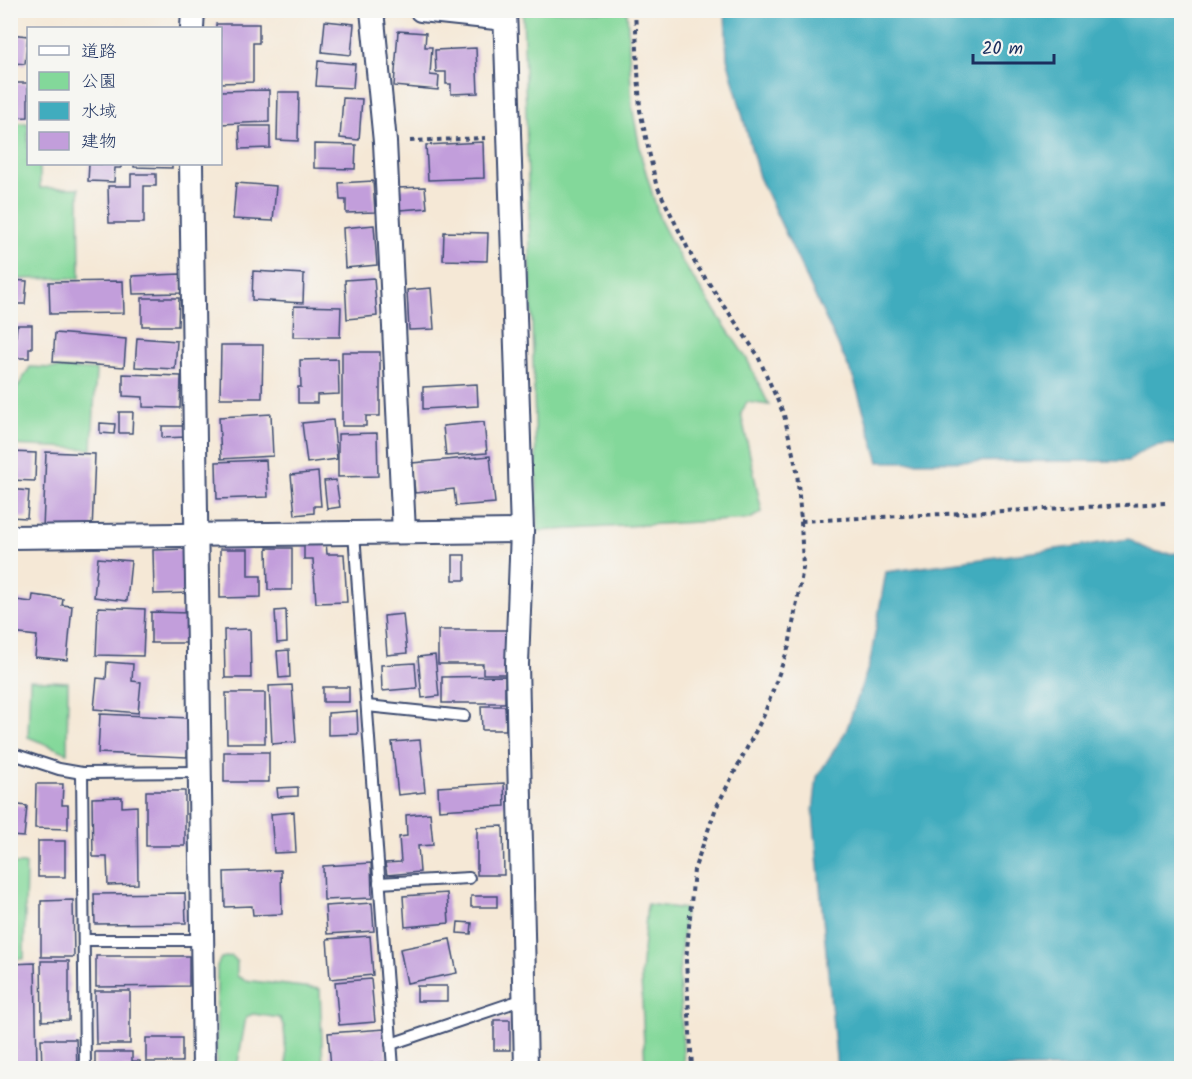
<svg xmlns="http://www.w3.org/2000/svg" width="1192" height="1079" font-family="Kalam,'Klee One',sans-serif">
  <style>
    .green { fill: #83d89a; stroke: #4f847c; stroke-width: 1.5 }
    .water { fill: #40acbe; stroke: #2e6e8e; stroke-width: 1.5 }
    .building { fill: #c29edb }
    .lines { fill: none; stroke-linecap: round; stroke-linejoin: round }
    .service-casing { stroke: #3c4b70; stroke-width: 14 }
    .minor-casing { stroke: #3c4b70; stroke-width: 26 }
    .path { stroke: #3c4b70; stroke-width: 4; stroke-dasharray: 4.5 4.5; stroke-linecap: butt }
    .service { stroke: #fff; stroke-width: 10 }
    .minor { stroke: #fff; stroke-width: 22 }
  </style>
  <rect width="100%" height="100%" fill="#f6f6f2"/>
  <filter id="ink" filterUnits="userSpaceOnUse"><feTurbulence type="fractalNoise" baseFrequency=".0167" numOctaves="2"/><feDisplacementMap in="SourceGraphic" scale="12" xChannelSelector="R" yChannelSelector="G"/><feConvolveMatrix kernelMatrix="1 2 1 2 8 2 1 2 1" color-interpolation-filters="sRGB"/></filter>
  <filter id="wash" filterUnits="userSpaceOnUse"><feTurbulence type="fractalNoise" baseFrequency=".008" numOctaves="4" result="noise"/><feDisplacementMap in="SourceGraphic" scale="24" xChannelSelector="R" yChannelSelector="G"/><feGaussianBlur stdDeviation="1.35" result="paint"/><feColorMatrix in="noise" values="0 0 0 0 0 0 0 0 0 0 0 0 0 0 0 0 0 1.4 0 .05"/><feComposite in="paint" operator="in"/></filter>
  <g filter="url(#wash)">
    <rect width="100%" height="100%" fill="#f5e8d6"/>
    <g class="green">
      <path d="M523,11h104l5,95 10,53 18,61 21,40 66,99 22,46 -22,-3 -6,11 21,99 -12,7 -212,12z"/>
      <path d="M11,123h17v41h12v24h39l1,90 -69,1z"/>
      <path d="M30,367l66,3 -4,79 -81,-4v-47z"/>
      <path d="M30,680l38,2 -1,71 -39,-16z"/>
      <path d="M11,864h15l-2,95h-13z"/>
      <path d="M647,904l38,5 -6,65 5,94h-39l-4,-92z"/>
      <path d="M232,956l5,5v15l7,4 76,9 3,79h-36l-3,-41 -4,-9 -27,-4 -7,3 -9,51h-21l1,-102 4,-8z"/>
    </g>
    <g class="water">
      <path d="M725,11h456v434c-21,-3 -36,2 -53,16l-249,1 -25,-83 -95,-202 -32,-119z"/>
      <path d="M1129,539c17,12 32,16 52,14v515h-344l-24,-256 4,-35 29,-46 24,-69 16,-90z"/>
    </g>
    <g id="blocks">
      <g class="building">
        <path d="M325,21l29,3 -3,31 -29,-3z"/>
        <path d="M216,24h43v19h-6v39l-33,1v-55h-4z"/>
        <path d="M398,31l28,2 -1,14h7l-2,28 9,1 -1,14 -44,-4z"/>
        <path d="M10,34l18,2 -3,28 -11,-1 -2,18h-2z"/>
        <path d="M476,48l2,45 -27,1v-10h-5v-12h-10l-1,-22z"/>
        <path d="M318,61l37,3 -2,24 -37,-2z"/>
        <path d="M10,83h18v34l-18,1z"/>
        <path d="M269,90v32l-49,2v-33z"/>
        <path d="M278,92h21l-1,49 -21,-1z"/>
        <path d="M343,98l19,1 -3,41 -19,-2z"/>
        <path d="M239,126h31v22l-30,1z"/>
        <path d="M483,142l1,36 -56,2 -2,-35z"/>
        <path d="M314,144l42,1 -1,24 -41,-1z"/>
        <path d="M89,164h32v4h-6l-1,14 -26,-1z"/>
        <path d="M134,164h38v4l-38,-1z"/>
        <path d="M131,174h25v12h-12v37h-35l-1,-37h23z"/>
        <path d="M373,181l2,31 -29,1v-13h-6l-1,-17z"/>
        <path d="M236,183l40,3 -3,35 -40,-2z"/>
        <path d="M425,187l2,21 -28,2 -2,-22z"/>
        <path d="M374,225l3,40 -32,3 -2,-40z"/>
        <path d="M444,232l44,1 -1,28 -44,-1z"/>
        <path d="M253,271l51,3 -1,29 -51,-3z"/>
        <path d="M181,274v19l-48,1 -1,-18z"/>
        <path d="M374,278l3,38 -30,3 -2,-39z"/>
        <path d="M10,280l17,1 -2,23h-15z"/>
        <path d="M123,281l1,32 -74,1 -1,-32z"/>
        <path d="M431,288l3,41 -25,1 -2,-40z"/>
        <path d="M142,298h37l-1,28h-36z"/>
        <path d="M294,306l47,1 -1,30h-47z"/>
        <path d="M17,325h15v23h-3v10h-19v-22h6z"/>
        <path d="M55,333l71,6 -2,28 -71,-5z"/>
        <path d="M137,338l40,3 -2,28 -40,-2z"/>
        <path d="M221,345h42l-1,53h-42z"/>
        <path d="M342,352h38v64h-14v10h-24z"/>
        <path d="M338,359l1,35 -22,1v8h-19v-16h3l-1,-27z"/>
        <path d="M123,374l58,2 -1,32 -37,-1v-10l-20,-1z"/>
        <path d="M477,384l1,22 -55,3v-22z"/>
        <path d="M119,412h14l-1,21h-13z"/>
        <path d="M271,414l2,42 -52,3 -2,-42z"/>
        <path d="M333,420l4,39 -30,4 -5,-40z"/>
        <path d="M484,422l3,31 -41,3 -3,-30z"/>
        <path d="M100,423l15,1 -1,10 -14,-1z"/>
        <path d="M162,426h24v11l-24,1z"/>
        <path d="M377,433l1,43 -40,1v-43z"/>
        <path d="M10,452l26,1 -1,28 -25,-1z"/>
        <path d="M46,452l49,2 -3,78 -49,-3z"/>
        <path d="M490,456l5,47 -39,3 -2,-17 -39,4 -3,-30z"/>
        <path d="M266,460l2,37 -51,2 -1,-37z"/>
        <path d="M318,472l3,34h-7v7l-19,2 -4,-40z"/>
        <path d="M336,480l4,27 -13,2 -3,-28z"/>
        <path d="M10,489l19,2 -2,27 -17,-1z"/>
        <path d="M326,542l1,12h17l3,48 -31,1 -3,-44h-9v-15z"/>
        <path d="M267,548h25v42h-24z"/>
        <path d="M189,549l1,44 -36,1 -1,-44z"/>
        <path d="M220,549h28v27h13v21l-41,1z"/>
        <rect x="453" y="555" width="12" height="25"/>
        <path d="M98,558l33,3 -4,40 -33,-4z"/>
        <path d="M33,595l30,4 -1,6 10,1 -5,54 -32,-3 2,-21 -25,-3 4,-33 16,2z"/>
        <path d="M98,607l47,2 -2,47 -47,-1z"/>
        <path d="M286,610l1,32 -10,1 -2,-32z"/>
        <path d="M151,612l39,1v30h-39z"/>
        <path d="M403,614l4,39 -20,2 -3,-39z"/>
        <path d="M250,629l1,49h-26l-1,-48z"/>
        <path d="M438,630h68v44h-23v-10h-45z"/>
        <path d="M289,650l1,27 -11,1 -2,-27z"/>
        <path d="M435,655l4,41 -17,2 -4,-41z"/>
        <path d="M107,662l26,2 -1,17 9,1 -3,31 -44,-4 3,-31 9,1z"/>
        <path d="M415,663l2,25 -35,3 -1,-26z"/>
        <path d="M505,676v27h-63v-26z"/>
        <path d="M292,685l4,57 -24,2 -3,-58z"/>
        <rect x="323" y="687" width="26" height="15"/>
        <path d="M226,693h39v50h-38z"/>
        <path d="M481,706h24l1,24h-24z"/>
        <path d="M357,711l1,23 -30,1v-22z"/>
        <path d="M100,714l89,4 -2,39 -89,-4z"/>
        <path d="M420,740l5,52 -27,3 -6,-53z"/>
        <rect x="224" y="752" width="45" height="30"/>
        <path d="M504,783l1,23 -66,4 -1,-23z"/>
        <path d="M36,784h27l-1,21h6v24l-33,-1z"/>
        <path d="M298,787v9l-20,1 -1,-9z"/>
        <rect x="146" y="791" width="39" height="55"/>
        <path d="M122,797v10l15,-1 1,78 -30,1 -1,-28h-14l-1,-59z"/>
        <path d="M10,804l17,2 -3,31 -14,-1z"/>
        <path d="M294,812l2,40 -22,1 -3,-39z"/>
        <path d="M430,813l3,32 -15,1 2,26 -33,3 -2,-12 16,-1 -2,-25 8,-1 -1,-21z"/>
        <path d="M503,826l1,49h-27v-48z"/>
        <rect x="38" y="841" width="27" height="36"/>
        <path d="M371,863l1,35 -48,2 -1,-34z"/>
        <path d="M281,870l1,44 -29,1 -1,-9 -27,1 -1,-35z"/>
        <path d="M185,893l1,30 -91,1 -1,-30z"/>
        <path d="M447,893l2,30 -44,4 -2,-31z"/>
        <rect x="471" y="896" width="26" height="11"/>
        <path d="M73,900l1,57h-33v-56z"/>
        <path d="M372,903l2,28 -47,3 -2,-28z"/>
        <path d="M458,922l14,1 -1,11 -14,-1z"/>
        <path d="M370,936l3,39 -43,4 -3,-40z"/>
        <path d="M450,939l7,34 -50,10 -7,-34z"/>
        <path d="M96,956h93v30l-93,1z"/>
        <path d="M41,961h28v59l-27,1z"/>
        <path d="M35,963l2,105h-26l-1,-104z"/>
        <path d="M371,979l4,43 -36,3 -4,-43z"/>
        <rect x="417" y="986" width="30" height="15"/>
        <path d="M95,991h35v53h-34z"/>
        <rect x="494" y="1020" width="16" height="30"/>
        <path d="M385,1029l2,33 -56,5 -3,-34z"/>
        <rect x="146" y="1038" width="36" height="24"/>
        <path d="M41,1039h35l1,29h-35z"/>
        <path d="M95,1052h37v9h8v7h-45z"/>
      </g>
    </g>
  </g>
  <g filter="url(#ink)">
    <use href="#blocks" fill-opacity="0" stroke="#3c4b70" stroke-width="1.5"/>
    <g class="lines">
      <defs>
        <g id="service">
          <path d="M354,533l39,535"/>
          <path d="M367,706l97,10"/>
          <path d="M10,753l49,16 23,4 118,-1"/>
          <path d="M82,773l3,295"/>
          <path d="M379,883l90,-5"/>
          <path d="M84,940h119"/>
          <path d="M391,1044l133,-45"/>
        </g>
        <g id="minor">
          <path d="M372,10l13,132 19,390"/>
          <path d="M421,10l84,9"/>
          <path d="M505,10l17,521 -5,133 9,404"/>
          <path d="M192,28l1,-18"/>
          <path d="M191,164l13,904"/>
          <path d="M10,537l512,-6"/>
        </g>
      </defs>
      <use href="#service" class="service-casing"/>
      <use href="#minor" class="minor-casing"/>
      <g class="path">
        <path d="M635,10l5,100 16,74 39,79 62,91 27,61 13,56 4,50 2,47 -14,78 -25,69 -48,93 -22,62 -8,91 6,107"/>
        <path d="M410,141l76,-3"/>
        <path d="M801,521l366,-18"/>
      </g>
      <use href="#service" class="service"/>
      <use href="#minor" class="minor"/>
    </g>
  </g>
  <rect width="1192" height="1079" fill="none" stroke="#f6f6f2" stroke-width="36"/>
  <rect x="27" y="27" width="195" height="138" fill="#f6f6f2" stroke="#9ea6b7" stroke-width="1.5"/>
  <rect x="39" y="46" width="30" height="9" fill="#ffffff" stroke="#9ea6b7" stroke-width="1.5"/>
  <text x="81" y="57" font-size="18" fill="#1b2f5e">道路</text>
  <rect x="39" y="72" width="30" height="18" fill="#83d89a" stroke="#9ea6b7" stroke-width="1.5"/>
  <text x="81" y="87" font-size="18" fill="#1b2f5e">公園</text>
  <rect x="39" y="102" width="30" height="18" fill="#40acbe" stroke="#9ea6b7" stroke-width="1.5"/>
  <text x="81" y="117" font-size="18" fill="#1b2f5e">水域</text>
  <rect x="39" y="132" width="30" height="18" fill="#c29edb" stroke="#9ea6b7" stroke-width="1.5"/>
  <text x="81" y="147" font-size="18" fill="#1b2f5e">建物</text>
  <path d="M973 54v9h81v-9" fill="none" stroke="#1b2f5e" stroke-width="3"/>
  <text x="982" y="54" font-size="18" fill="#1b2f5e" stroke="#f6f6f2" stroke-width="4.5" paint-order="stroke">20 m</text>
</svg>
